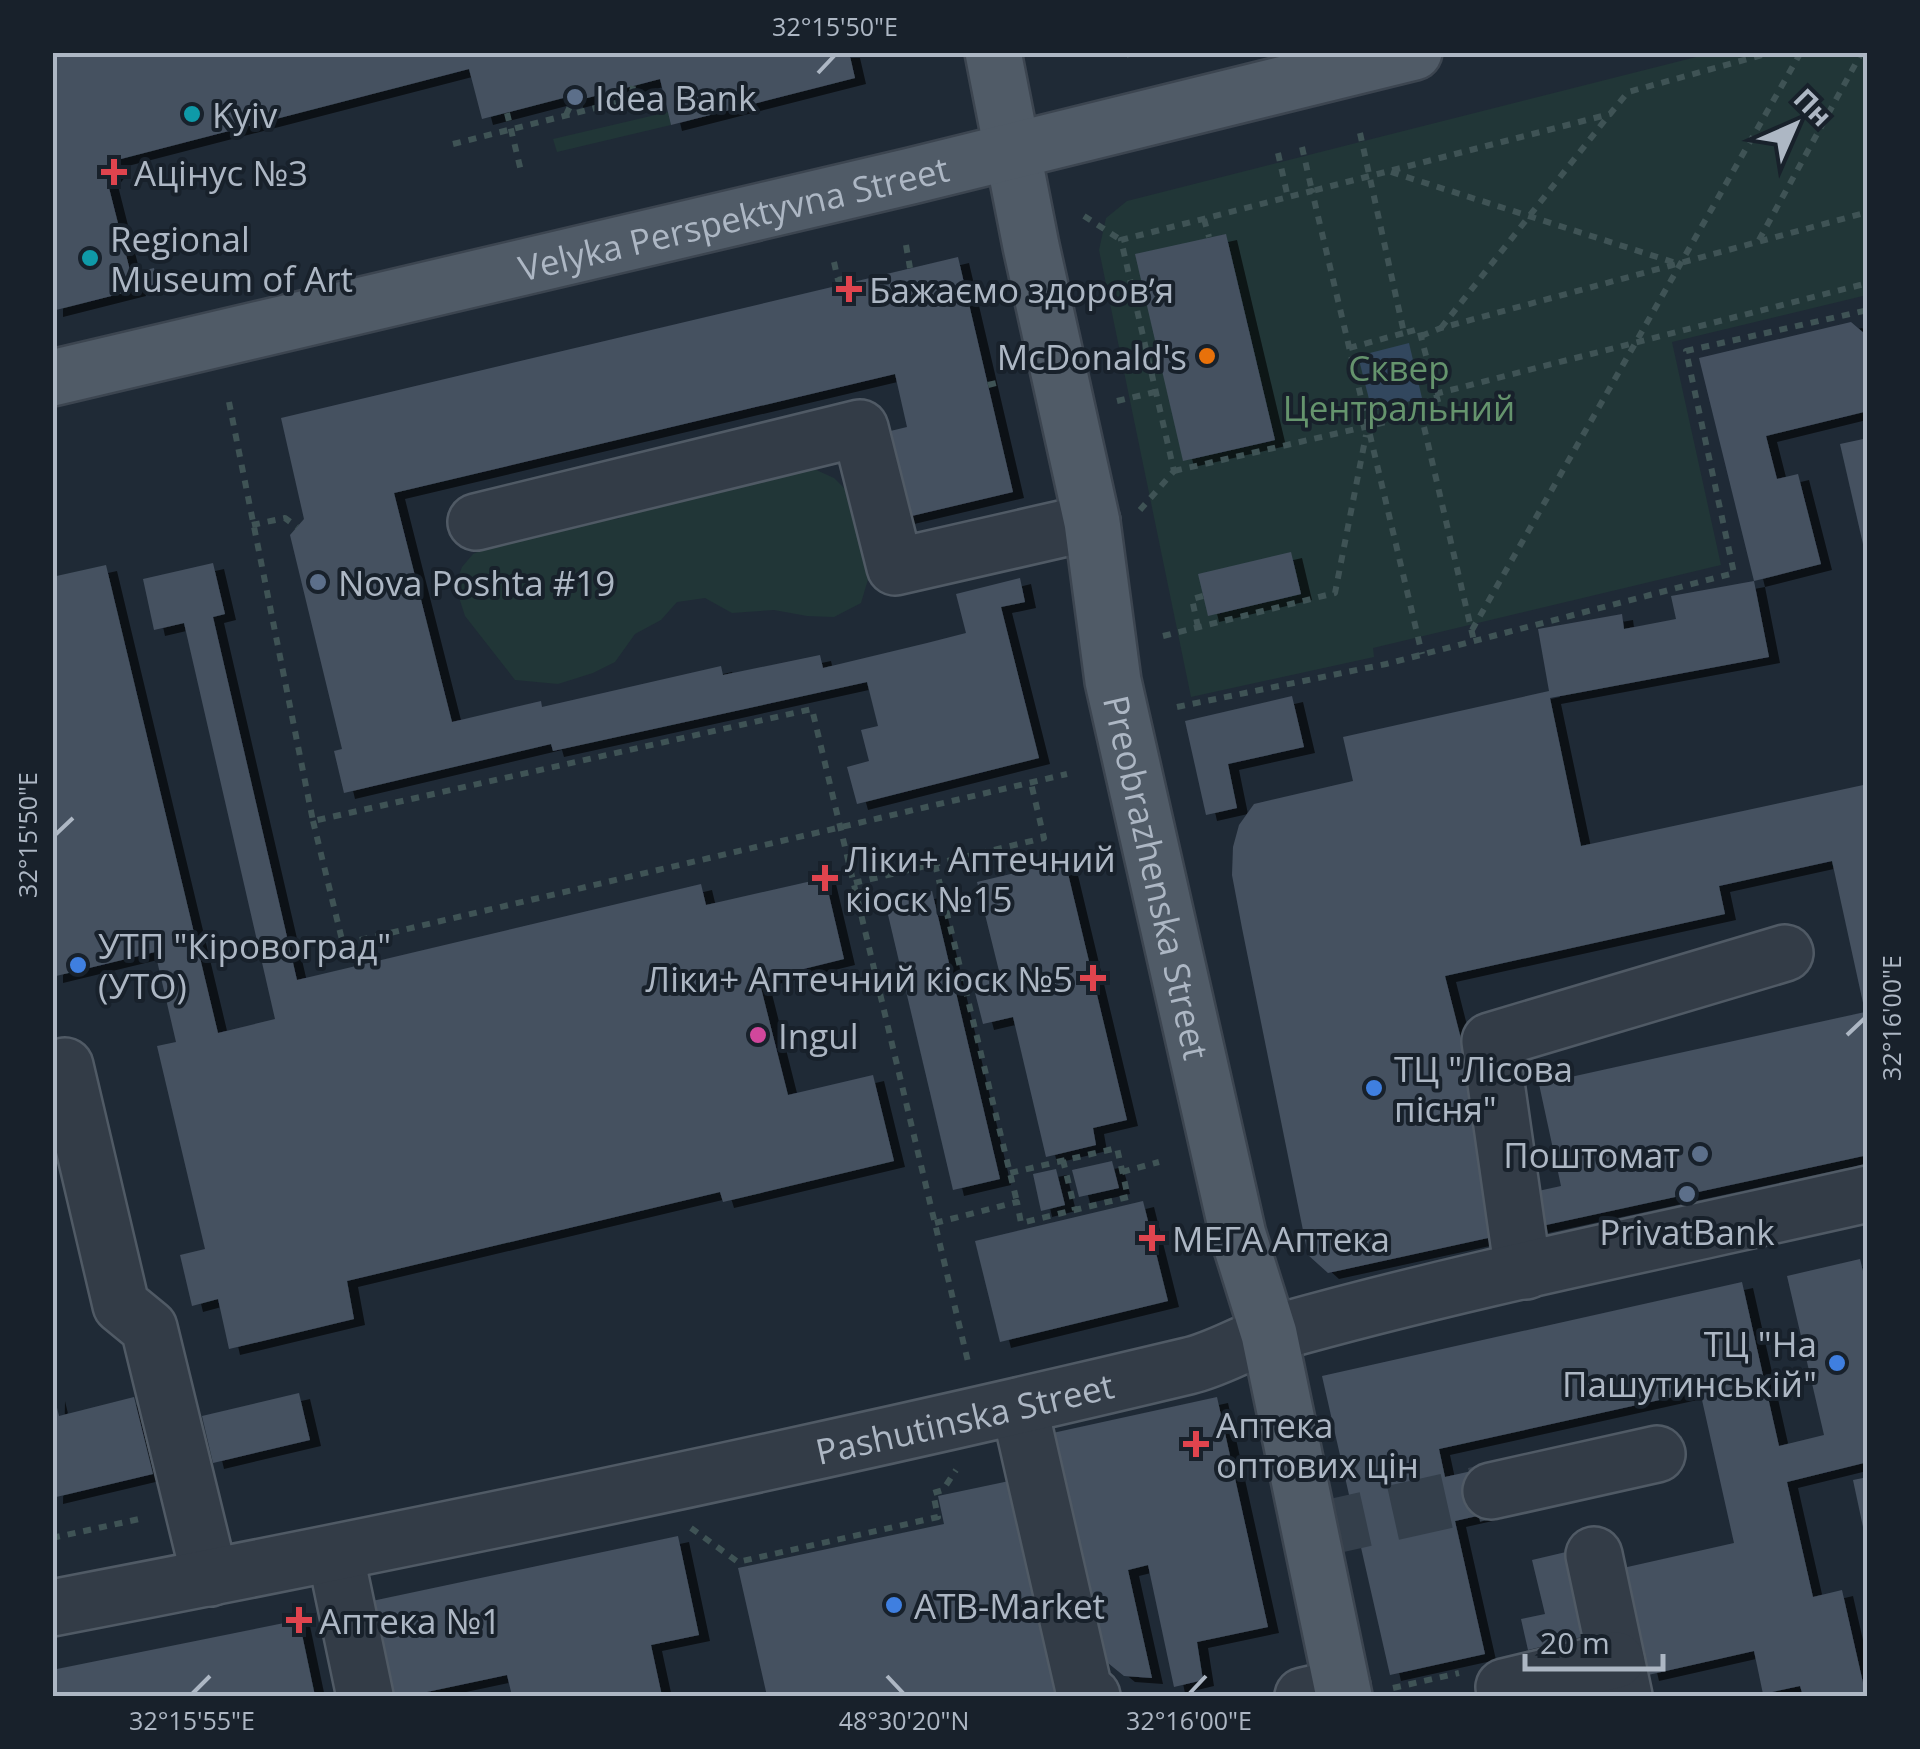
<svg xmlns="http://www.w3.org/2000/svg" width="1920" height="1749" font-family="'Open Sans',sans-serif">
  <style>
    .green { fill: #213637 }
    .water { fill: #32475e }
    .building { fill: #455160; filter: url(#shadow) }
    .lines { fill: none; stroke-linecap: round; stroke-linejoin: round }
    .minor-tunnel { stroke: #343f4b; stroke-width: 55; stroke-dasharray: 55 28; stroke-linecap: butt }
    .minor-casing { stroke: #505a65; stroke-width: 60 }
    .major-casing { stroke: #3c4550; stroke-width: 60 }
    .path { stroke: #3f5355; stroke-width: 6; stroke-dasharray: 8 8; stroke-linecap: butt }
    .minor { stroke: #333c47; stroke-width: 55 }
    .major { stroke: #505b67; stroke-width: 55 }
    .ticks { fill: none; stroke: #adb7c4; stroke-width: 4 }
    .service-dot { fill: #5c6f8a; stroke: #18212b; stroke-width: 4 }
    .culture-dot { fill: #0f9aa8; stroke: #18212b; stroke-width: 4 }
    .health-dot { fill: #e0444e; stroke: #18212b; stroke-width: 4 }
    .food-dot { fill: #e8710a; stroke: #18212b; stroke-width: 4 }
    .shop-dot { fill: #3f7fe0; stroke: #18212b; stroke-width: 4 }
    .hotel-dot { fill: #d1479c; stroke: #18212b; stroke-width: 4 }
    .labels { text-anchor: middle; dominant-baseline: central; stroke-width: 8; stroke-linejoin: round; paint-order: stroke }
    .poi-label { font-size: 35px; fill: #adb7c4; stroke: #18212b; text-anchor: start }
    .street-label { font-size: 35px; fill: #adb7c4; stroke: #18212b }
    .park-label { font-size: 35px; fill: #65946d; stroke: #18212b }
    .neatline { fill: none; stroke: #adb7c4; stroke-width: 4 }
    .ticks-label { font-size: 25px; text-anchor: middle; fill: #adb7c4 }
  </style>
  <defs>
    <filter id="shadow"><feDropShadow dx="11" dy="6" stdDeviation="0" flood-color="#0009"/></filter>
  </defs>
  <rect width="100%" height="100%" fill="#1f2a36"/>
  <g class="green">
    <path d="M1712,53h155v242l-195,47 49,223 -348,83 1,9 -183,40 -92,-447 7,-32 21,-17z"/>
    <path d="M668,112l3,13 -114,27 -4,-13z"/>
    <path d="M803,464l31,14 21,21 17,67 -11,37 -27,14 -27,-1 -33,-6 -42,3 -27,-15 -28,4 -16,18 -26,14 -20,28 -22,11 -35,11 -43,-4 -50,-64 -10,-31 7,-18 11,-13 28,-13 85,-21 32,-1 21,-13z"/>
  </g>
  <path class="water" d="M1409,343l13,55 -50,13 -14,-55z"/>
  <g class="building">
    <path d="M52,52h797l6,26 -184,47 -11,-46 -88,23 -1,-6 -89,23 -13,-50 -352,91 2,5 -12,15 28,110 -83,21z"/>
    <path d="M1226,234l49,206 -92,21 -48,-207z"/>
    <path d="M958,257l55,235 -114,27 -21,-85 29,-7 -12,-53 -501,119 58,229 89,-21 1,6 179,-41 2,9 97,-20 3,13 104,-25 39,-10 -10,-39 64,-16 5,24 -24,5 38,151 -182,46 -10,-37 22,-6 -8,-31 17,-4 -11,-44 -314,69 -2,-7 -207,49 -10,-42 8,-2 -52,-214 14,-16 -23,-101z"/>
    <path d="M154,268l3,16 -15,4 -4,-16z"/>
    <path d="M1851,322l14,12 3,9v68l-102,25 11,43 21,-5 23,90 -67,17 -55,-223z"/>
    <path d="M1868,438v119h-2l-26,-113z"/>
    <path d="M1291,552l10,42 -93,22 -10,-42z"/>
    <path d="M213,563l12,51 -12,3 84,363 404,-96 5,21 119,-27 19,81 -85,21 29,115 85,-20 21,86 -171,41 -3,-10 -373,89 7,38 -125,30 -11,-50 -26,7 -12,-51 25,-6 -48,-203 19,-4 -21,-90 -103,25v-400l54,-12 112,468 57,-14 -91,-396 -30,7 -11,-51z"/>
    <path d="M1754,581l15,76 -219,41 31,148 287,-62v371l-331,72 -8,-34 32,-7 -22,-102 326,-72 -33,-151 -113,25 6,28 -280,62 57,224 -14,38 -160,35 -20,-18 -66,-327 -10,-53 1,-28 6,-22 15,-21 99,-23 -10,-44 206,-46 -11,-62 84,-15 2,15 52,-10 -5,-23z"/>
    <path d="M1292,696l12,51 -76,17 9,44 -31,7 -21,-94z"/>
    <path d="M1065,861l62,259 -34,8 3,17 -50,12 -33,-140 -30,7 -12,-47 28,-6 -22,-89z"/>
    <path d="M932,891l68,288 -47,11 -68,-288z"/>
    <path d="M1112,1161l7,27 -40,9 -7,-27z"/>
    <path d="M1056,1169l9,36 -24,6 -8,-37z"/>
    <path d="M1143,1201l25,100 -168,41 -25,-101z"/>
    <path d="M1860,1259l8,32v171l-81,20 26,115 29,-7 24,106h-63l-3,-10 -37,8 -9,-43 -106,24 -25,-107 111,-25 -34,-152 -261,58 6,28 40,-9 10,44 -40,9 30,133 -95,21 -68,-299 420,-94 37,164 45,-11 -37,-159z"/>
    <path d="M299,1393l11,47 -97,23 -11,-47z"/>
    <path d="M54,1395l5,21 75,-19 19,77 -101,24z"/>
    <path d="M1217,1397l51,230 -71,15 6,38 -29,7 -26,-122 -20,5 24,108 -28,-2 -21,-17 -55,-225z"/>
    <path d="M1868,1477v63l-2,1 -13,-61z"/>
    <path d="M1014,1480l49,216h-296l-29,-128 206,-44 -6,-28z"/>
    <path d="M678,1536l21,99 -48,10 11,51h-150l-5,-21 -99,21h-16l-20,-95z"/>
    <path d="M1566,1552l20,84 -58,14 -7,-31 24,-5 -13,-54z"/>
    <path d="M299,1620l16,76h-263v-26z"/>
  </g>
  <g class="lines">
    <path class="minor-tunnel" d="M1312,1531l179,-40"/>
    <defs>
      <g id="minor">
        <path d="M476,522l384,-94 35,139 197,-45"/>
        <path d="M65,1066l56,239 28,23 61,250"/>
        <path d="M1526,1271l-7,-27 -29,-203 295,-88"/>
        <path d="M1019,1406l65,284 8,6"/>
        <path d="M1491,1491l166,-37"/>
        <path d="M335,1553l30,143"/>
        <path d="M1594,1555l30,141"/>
        <path id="s1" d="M52,1608c380,-73 760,-152 1136,-242 31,-7 57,-25 87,-33 195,-55 395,-94 593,-139"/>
        <path d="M1303,1696l39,-9"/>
        <path d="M1506,1696l-2,-9 112,-27"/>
      </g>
      <g id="major">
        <path id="s2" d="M993,52l38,194 61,276 21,159 125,554 31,99 75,362"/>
        <path id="s3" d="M52,378l859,-202 503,-124"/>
      </g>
    </defs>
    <use href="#minor" class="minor-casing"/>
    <use href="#major" class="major-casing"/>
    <g class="path">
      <path d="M1129,52l1,5"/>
      <path d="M507,113l14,58"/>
      <path d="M566,115l6,-13"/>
      <path d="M1360,133l44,200 15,-4 21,80 -19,5 53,227"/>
      <path d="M453,144l178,-45 2,-13"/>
      <path d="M1302,147l10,44 298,-77 18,-22 145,-40"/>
      <path d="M1278,153l10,45"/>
      <path d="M1391,172l288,92"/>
      <path d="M1084,216l37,24"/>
      <path d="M1204,219l5,18"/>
      <path d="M1759,240l103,-188"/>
      <path d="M906,245l4,23"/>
      <path d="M834,262l4,18 9,-2 1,5"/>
      <path d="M1441,328l168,-213"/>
      <path d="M1421,336l20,-8 427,-116"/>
      <path d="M1349,348l55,-15"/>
      <path d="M988,385l13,-3"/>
      <path d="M1435,394l433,-111"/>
      <path d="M1117,401l38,-9"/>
      <path d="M229,402l84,419 499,-112 157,657"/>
      <path d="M1174,471l247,-57"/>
      <path d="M1140,510l34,-39 -53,-231 191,-49 110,463"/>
      <path d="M252,525l33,-7 12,9"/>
      <path d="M1198,627l-6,-28 11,-3"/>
      <path d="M1472,630l329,-578"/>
      <path d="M1163,636l172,-43 31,-158"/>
      <path d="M1177,707l209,-43 348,-91 -48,-222 182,-41"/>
      <path d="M313,821l30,123 724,-170"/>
      <path d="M935,864l82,338"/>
      <path d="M854,883l190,-45 -13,-55"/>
      <path d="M1063,1160l12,50"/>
      <path d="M1122,1172l37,-10"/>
      <path d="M935,1223l82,-21 4,21 107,-26 -11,-49 -107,25"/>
      <path d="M691,1528l47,34 200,-45 -5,-24 10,-3 13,-20"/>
      <path d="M52,1538l92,-20"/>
      <path d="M1393,1688l66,-15"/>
    </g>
    <use href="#minor" class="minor"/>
    <use href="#major" class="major"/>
  </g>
  <path class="ticks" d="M818,73l17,-18M55,835l18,-17M1847,1035l18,-17M887,1676l17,18M192,1694l18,-18M1189,1694l17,-18"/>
  <g class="service-dot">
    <circle cx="575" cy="97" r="10"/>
    <circle cx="318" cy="582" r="10"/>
    <circle cx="1700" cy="1154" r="10"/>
    <circle cx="1687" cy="1194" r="10"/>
  </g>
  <g class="culture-dot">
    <circle cx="192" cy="114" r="10"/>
    <circle cx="90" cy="258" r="10"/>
  </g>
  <g class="health-dot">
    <path d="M109 157h10v10h10v10h-10v10h-10v-10h-10v-10h10z"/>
    <path d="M844 274h10v10h10v10h-10v10h-10v-10h-10v-10h10z"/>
    <path d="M820 863h10v10h10v10h-10v10h-10v-10h-10v-10h10z"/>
    <path d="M1088 963h10v10h10v10h-10v10h-10v-10h-10v-10h10z"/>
    <path d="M1147 1223h10v10h10v10h-10v10h-10v-10h-10v-10h10z"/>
    <path d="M1191 1429h10v10h10v10h-10v10h-10v-10h-10v-10h10z"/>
    <path d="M294 1605h10v10h10v10h-10v10h-10v-10h-10v-10h10z"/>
  </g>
  <circle class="food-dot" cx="1207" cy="356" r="10"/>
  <g class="shop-dot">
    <circle cx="78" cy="965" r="10"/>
    <circle cx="1374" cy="1088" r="10"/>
    <circle cx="1837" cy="1363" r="10"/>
    <circle cx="894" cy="1605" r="10"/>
  </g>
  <circle class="hotel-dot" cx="758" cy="1035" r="10"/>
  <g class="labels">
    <g class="poi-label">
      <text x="595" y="97">Idea Bank</text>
      <text x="212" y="114">Kyiv</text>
      <text x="134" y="172">Ацінус №3</text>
      <text x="110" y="238">Regional<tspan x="110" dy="40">Museum of Art</tspan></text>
      <text x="869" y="289">Бажаємо здоровʼя</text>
      <text x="1187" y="356" text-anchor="end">McDonald's</text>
      <text x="338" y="582">Nova Poshta #19</text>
      <text x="845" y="858">Ліки+ Аптечний<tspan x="845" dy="40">кіоск №15</tspan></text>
      <text x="98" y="945">УТП "Кіровоград"<tspan x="98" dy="40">(УТО)</tspan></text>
      <text x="1073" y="978" text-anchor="end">Ліки+ Аптечний кіоск №5</text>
      <text x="778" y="1035">Ingul</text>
      <text x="1394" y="1068">ТЦ "Лісова<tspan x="1394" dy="40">пісня"</tspan></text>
      <text x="1680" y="1154" text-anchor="end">Поштомат</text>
      <text x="1687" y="1231" text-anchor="middle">PrivatBank</text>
      <text x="1172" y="1238">МЕГА Аптека</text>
      <text x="1817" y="1343" text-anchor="end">ТЦ "На<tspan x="1817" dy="40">Пашутинській"</tspan></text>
      <text x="1216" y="1424">Аптека<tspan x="1216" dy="40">оптових цін</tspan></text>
      <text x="914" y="1605">ATB-Market</text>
      <text x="319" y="1620">Аптека №1</text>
    </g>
    <g class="street-label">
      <text stroke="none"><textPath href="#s3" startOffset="700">Velyka Perspektyvna Street</textPath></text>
      <text stroke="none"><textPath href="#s2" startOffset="842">Preobrazhenska Street</textPath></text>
      <text stroke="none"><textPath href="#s1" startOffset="932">Pashutinska Street</textPath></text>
    </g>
    <g class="park-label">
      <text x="1399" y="367">Сквер<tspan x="1399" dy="40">Центральний</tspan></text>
    </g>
  </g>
  <rect width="1920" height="1749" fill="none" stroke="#18212b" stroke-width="110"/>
  <g transform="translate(1795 125) rotate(45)" stroke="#18212b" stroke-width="8" paint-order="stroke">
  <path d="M0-8L18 38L0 25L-18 38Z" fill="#adb7c4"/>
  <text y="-15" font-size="28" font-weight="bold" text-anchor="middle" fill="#adb7c4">Пн</text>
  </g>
  <path d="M1525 1654v15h138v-15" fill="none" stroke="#adb7c4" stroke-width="5"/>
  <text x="1540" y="1654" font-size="30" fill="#adb7c4" stroke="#18212b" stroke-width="8" paint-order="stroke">20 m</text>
  <rect x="55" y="55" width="1810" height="1639" class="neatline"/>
  <g class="ticks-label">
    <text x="835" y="36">32°15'50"E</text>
    <text transform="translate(28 835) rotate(-90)" y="9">32°15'50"E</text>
    <text transform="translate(1892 1018) rotate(-90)" y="9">32°16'00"E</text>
    <text x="192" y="1730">32°15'55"E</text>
    <text x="904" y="1730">48°30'20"N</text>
    <text x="1189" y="1730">32°16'00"E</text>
  </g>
</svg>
